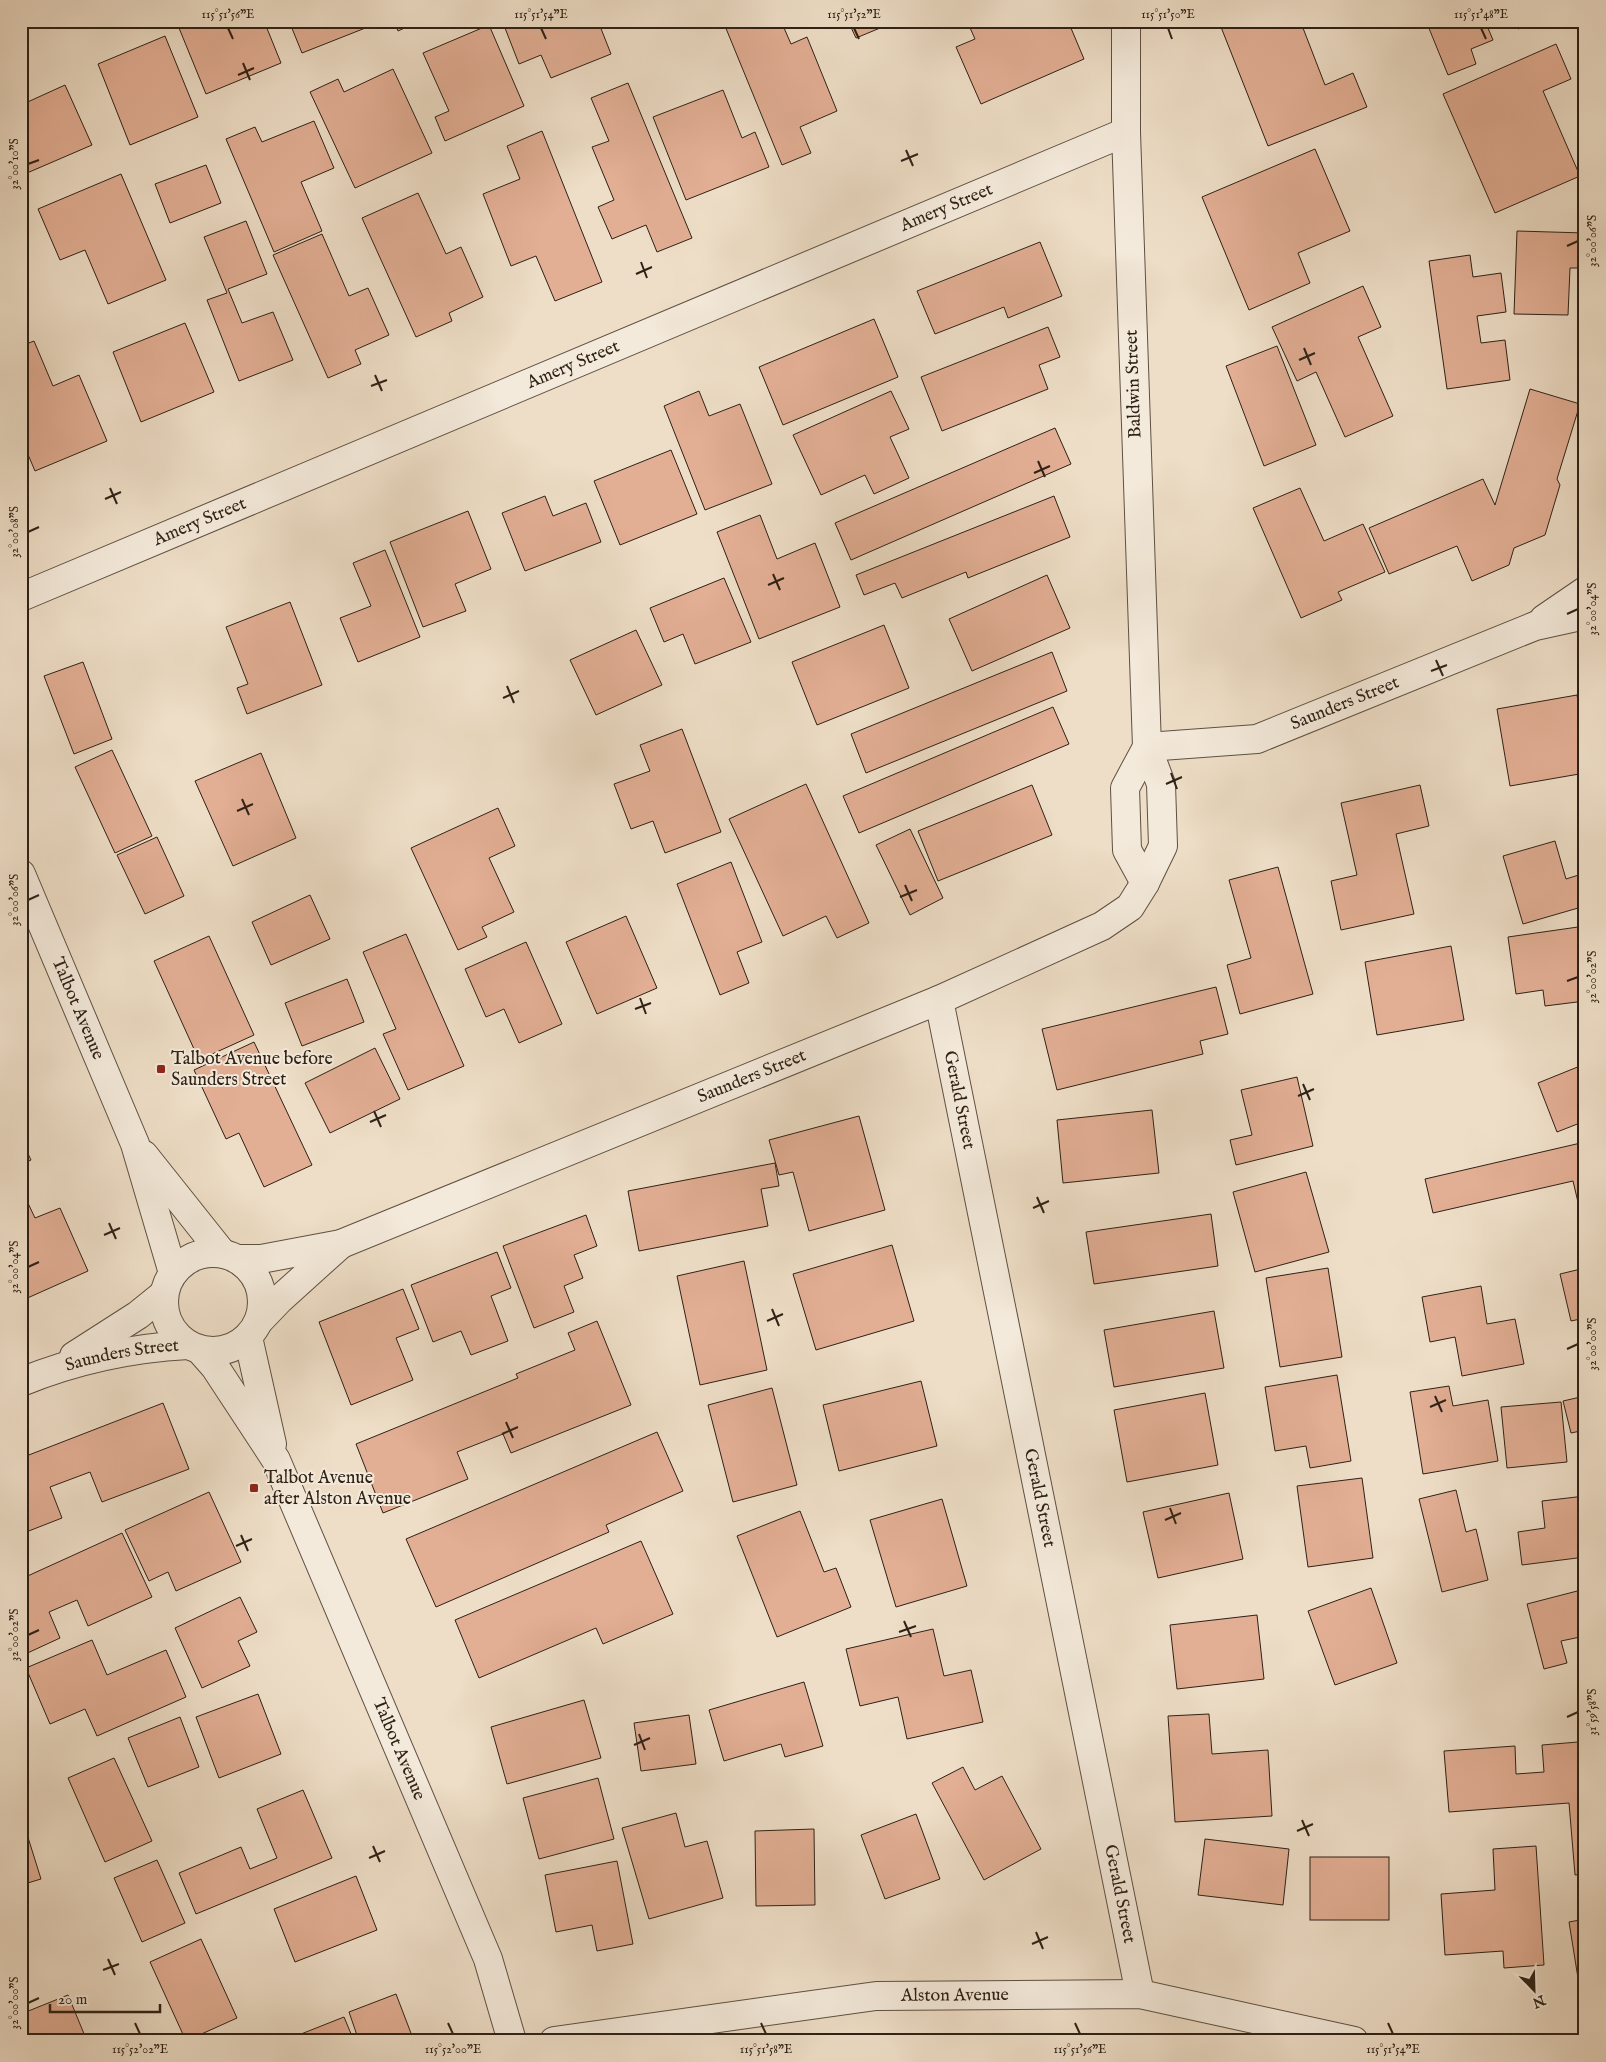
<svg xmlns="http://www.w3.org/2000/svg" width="1606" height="2062" font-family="'IM FELL English',serif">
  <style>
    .building { fill: #e2ae94; stroke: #2e2116 }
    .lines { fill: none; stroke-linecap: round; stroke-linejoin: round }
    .minor-casing { stroke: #5e5042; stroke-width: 30 }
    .tertiary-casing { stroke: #5e5042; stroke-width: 30 }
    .minor { stroke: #f4eadb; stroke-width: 28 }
    .tertiary { stroke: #f4eadb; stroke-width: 28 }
    .ticks { fill: none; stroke: #2e2116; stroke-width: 2 }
    .poi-dot { fill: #8f2418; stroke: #f4eadb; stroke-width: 2 }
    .labels { text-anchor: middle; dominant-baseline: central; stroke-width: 4; stroke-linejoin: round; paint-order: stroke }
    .street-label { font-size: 18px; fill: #2e2116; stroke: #f4eadb }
    .poi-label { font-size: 18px; fill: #2e2116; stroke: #f4eadb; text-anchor: start }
    .neatline { fill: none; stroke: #2e2116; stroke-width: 2 }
    .ticks-label { font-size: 12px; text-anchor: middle; fill: #2e2116 }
  </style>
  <rect width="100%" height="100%" fill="#eedec7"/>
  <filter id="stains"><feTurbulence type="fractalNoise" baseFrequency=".004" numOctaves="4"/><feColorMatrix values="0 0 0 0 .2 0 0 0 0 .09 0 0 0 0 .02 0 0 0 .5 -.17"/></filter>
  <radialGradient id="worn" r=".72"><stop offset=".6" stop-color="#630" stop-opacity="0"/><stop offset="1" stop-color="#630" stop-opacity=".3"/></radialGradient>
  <g class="building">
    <path d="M197,21h67l17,42 -75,31 -27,-66z"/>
    <path d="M289,21h89v2l-76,30z"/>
    <path d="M394,21h26l-22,10z"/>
    <path d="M522,21h76l13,33 -60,24 -10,-23 -22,9 -14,-36z"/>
    <path d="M736,21h45l10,23 16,-7 30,74 -37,16 11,26 -29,12 -57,-139z"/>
    <path d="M848,21h49l-41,17z"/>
    <path d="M967,21h101l16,38 -103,45 -25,-57 19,-8z"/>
    <path d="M1222,21h90l1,3 -10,4 22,57 28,-12 14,34 -99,39 -49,-124z"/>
    <path d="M1426,21h59l8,19 -22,9 5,15 -28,11z"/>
    <path d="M1515,21h23l-20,8z"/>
    <path d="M489,25l35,81 -79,35 -10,-24 14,-6 -26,-58z"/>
    <path d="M165,36l33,81 -68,28 -32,-81z"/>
    <path d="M1556,44l15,35 -28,12 37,85 -85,37 -52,-119z"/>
    <path d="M393,69l39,84 -77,35 -45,-96 28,-13 6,13z"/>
    <path d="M628,83l64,155 -35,14 -11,-27 -34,14 -14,-32 16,-7 -22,-53 17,-6 -18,-43z"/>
    <path d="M65,85l27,60 -65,28 -6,-12v-56z"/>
    <path d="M723,90l19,48 13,-6 14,35 -83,33 -33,-83z"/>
    <path d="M314,121l20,47 -33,14 21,49 -48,21 -48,-113 29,-12 7,15z"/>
    <path d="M542,131l60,151 -47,19 -19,-45 -25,10 -28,-72 37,-15 -13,-33z"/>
    <path d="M1315,149l35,82 -52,22 12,30 -61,27 -47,-113z"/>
    <path d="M206,165l15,38 -51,20 -15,-39z"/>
    <path d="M121,174l45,106 -58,24 -23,-54 -25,10 -22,-51z"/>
    <path d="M418,193l28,61 15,-7 22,50 -34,16 3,8 -36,16 -54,-119z"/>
    <path d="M246,221l21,53 -39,15 14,34 31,-11 20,48 -54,21 -32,-81 20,-7 -23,-56z"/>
    <path d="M1517,231l68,2v35h-15l-2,47 -54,-1z"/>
    <path d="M322,234l27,62 19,-8 21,47 -34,15 6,14 -33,14 -55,-123z"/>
    <path d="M1040,242l22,54 -54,22 -4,-11 -69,27 -18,-43z"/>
    <path d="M1470,255l3,22 28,-4 5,39 -29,4 4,27 24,-3 5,40 -63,9 -18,-128z"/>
    <path d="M1363,286l18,41 -23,10 35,79 -48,21 -29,-65 -19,9 -25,-54z"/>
    <path d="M874,319l24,58 -115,48 -24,-58z"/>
    <path d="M185,323l29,69 -73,30 -28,-70z"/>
    <path d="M1048,327l12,30 -21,8 9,24 -106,42 -21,-54z"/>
    <path d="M34,341l19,45 26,-11 28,66 -72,30 -14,-33v-92z"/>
    <path d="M1277,346l39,99 -52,21 -38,-100z"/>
    <path d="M1530,389l50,15 -23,75 3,6 -15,50 -31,13 -5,17 -37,16 -15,-35 -68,28 -20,-46 114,-49 12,26z"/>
    <path d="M699,391l10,25 31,-12 32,80 -67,26 -41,-104z"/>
    <path d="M891,391l18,38 -19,8 19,41 -35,16 -9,-19 -44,20 -28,-60z"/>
    <path d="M1055,428l16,36 -220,96 -16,-37z"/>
    <path d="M671,450l26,64 -77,31 -26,-64z"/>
    <path d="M1300,488l24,53 39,-17 22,48 -47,20 4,8 -41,18 -48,-110z"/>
    <path d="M545,496l8,20 33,-13 15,39 -76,29 -23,-58z"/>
    <path d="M1054,496l16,41 -102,41 -2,-6 -64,26 -7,-15 -31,12 -8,-20z"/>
    <path d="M468,511l23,58 -36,15 11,27 -43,16 -33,-85z"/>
    <path d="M760,515l17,44 38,-16 25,64 -81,32 -42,-107z"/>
    <path d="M385,550l35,87 -62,25 -18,-44 31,-12 -18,-43z"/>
    <path d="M1047,575l23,53 -98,43 -23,-52z"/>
    <path d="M724,578l27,64 -56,22 -12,-30 -19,8 -14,-34z"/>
    <path d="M290,602l32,83 -75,29 -10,-26 11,-4 -22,-57z"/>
    <path d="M884,625l25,63 -92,37 -25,-63z"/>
    <path d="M636,630l26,55 -66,30 -26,-55z"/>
    <path d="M1052,652l15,39 -201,82 -15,-39z"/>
    <path d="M83,662l29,77 -38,15 -30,-78z"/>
    <path d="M1577,695l8,48v30l-75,13 -13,-77z"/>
    <path d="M1053,707l16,37 -210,89 -16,-37z"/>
    <path d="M682,729l39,103 -56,21 -12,-32 -22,8 -17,-45 36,-13 -10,-26z"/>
    <path d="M112,750l40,86 -37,17 -40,-86z"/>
    <path d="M261,753l35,85 -63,28 -38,-85z"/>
    <path d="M806,784l63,139 -32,15 -11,-22 -43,20 -54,-117z"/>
    <path d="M1032,785l20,50 -114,46 -20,-50z"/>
    <path d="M1420,785l9,41 -33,8 18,80 -73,16 -10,-49 26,-6 -16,-72z"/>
    <path d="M498,808l17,38 -26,12 25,54 -32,15 5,10 -29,13 -47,-102z"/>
    <path d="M910,829l33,69 -33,17 -34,-70z"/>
    <path d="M157,837l27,59 -39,18 -28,-59z"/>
    <path d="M1555,841l11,38 19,-6v33l-62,18 -20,-68z"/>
    <path d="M731,862l31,80 -25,10 12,31 -29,12 -43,-111z"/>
    <path d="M1278,867l35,127 -73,20 -13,-49 24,-7 -22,-78z"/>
    <path d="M310,895l20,44 -59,26 -19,-43z"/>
    <path d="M626,916l31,72 -60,26 -31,-72z"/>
    <path d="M1585,926v75l-40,5 -2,-16 -27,4 -8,-57z"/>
    <path d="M406,934l58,132 -56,24 -25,-56 13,-5 -33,-77z"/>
    <path d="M209,936l45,99 -55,25 -45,-99z"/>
    <path d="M526,942l36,82 -43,19 -15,-34 -18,8 -21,-48z"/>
    <path d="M1451,946l13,74 -87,15 -12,-73z"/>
    <path d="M347,979l17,43 -62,24 -17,-43z"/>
    <path d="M1216,987l12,47 -28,7 3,13 -146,36 -15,-61z"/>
    <path d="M254,1042l58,123 -48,22 -25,-54 -13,6 -32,-69z"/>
    <path d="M375,1048l25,51 -70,34 -25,-50z"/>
    <path d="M1585,1064v57l-28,11 -19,-49z"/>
    <path d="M1297,1077l16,69 -77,19 -6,-25 22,-5 -11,-45z"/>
    <path d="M1152,1110l7,63 -96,10 -6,-63z"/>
    <path d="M859,1116l26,94 -76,21 -16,-59 -14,3 -10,-35z"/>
    <path d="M21,1139l10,21 -10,5z"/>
    <path d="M1585,1142v90l-12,-51 -140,32 -8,-34z"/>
    <path d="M775,1163l4,23 -18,3 7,37 -129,25 -11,-60z"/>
    <path d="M1306,1172l23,80 -74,20 -22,-80z"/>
    <path d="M27,1201l8,17 25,-10 28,63 -65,29 -2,-4v-93z"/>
    <path d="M1211,1214l7,52 -124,18 -8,-52z"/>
    <path d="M586,1215l11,31 -23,9 9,23 -19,8 10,26 -40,16 -31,-82z"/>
    <path d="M892,1245l22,76 -98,29 -23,-76z"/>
    <path d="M497,1252l14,36 -20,8 17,45 -37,14 -10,-24 -28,11 -22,-57z"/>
    <path d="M744,1261l23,109 -67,15 -23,-109z"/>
    <path d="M1328,1268l14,89 -62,10 -14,-89z"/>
    <path d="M1585,1268v50l-14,3 -11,-47z"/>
    <path d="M1481,1286l6,38 28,-5 9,45 -62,12 -7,-39 -25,5 -8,-45z"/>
    <path d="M403,1289l16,40 -23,9 17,42 -62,25 -32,-83z"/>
    <path d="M1214,1311l10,57 -110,19 -10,-57z"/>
    <path d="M597,1321l34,84 -120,48 -8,-19 -46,18 11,27 -85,34 -27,-69 162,-66 -2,-4 59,-24 -7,-17z"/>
    <path d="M1337,1375l14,86 -41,7 -4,-22 -31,5 -10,-64z"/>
    <path d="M921,1381l16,65 -98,25 -16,-66z"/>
    <path d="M1449,1386l4,20 35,-6 10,61 -75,13 -13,-82z"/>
    <path d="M772,1388l25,97 -64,17 -25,-97z"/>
    <path d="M1205,1393l13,72 -91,17 -13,-72z"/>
    <path d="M1585,1396v34l-14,3 -8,-32z"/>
    <path d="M1561,1402l6,60 -60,6 -6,-61z"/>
    <path d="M163,1403l26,66 -87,33 -12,-30 -40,15 12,31 -41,16v-76z"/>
    <path d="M657,1432l26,59 -77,34 3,7 -173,75 -30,-68z"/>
    <path d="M1362,1478l11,80 -65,9 -11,-81z"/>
    <path d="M1456,1490l10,42 10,-3 12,51 -46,12 -23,-93z"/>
    <path d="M209,1492l32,70 -65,29 -8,-19 -19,9 -24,-51z"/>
    <path d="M1229,1493l14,66 -85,19 -15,-66z"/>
    <path d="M1585,1496v61l-63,8 -4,-33 27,-4 -3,-27z"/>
    <path d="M942,1499l25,87 -71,21 -26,-87z"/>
    <path d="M800,1511l24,61 12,-4 15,39 -74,30 -40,-101z"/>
    <path d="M122,1533l30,64 -64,29 -11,-26 -28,12 11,26 -39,18v-77z"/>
    <path d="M641,1541l32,73 -70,30 -7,-16 -117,50 -24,-58z"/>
    <path d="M1371,1588l26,75 -62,22 -27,-74z"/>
    <path d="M1585,1589v47l-24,5 6,22 -23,6 -17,-65z"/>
    <path d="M240,1597l17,35 -19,9 12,25 -48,22 -27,-60z"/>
    <path d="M1257,1615l7,64 -87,10 -7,-64z"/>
    <path d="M933,1629l11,47 27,-6 12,52 -76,17 -9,-42 -38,9 -14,-57z"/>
    <path d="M92,1640l15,35 59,-25 20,47 -89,39 -12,-27 -35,15 -24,-56z"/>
    <path d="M804,1682l19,64 -38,11 -4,-13 -57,17 -15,-51z"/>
    <path d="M258,1694l23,60 -62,24 -23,-61z"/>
    <path d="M584,1700l17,58 -94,26 -16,-57z"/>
    <path d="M1209,1714l3,40 56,-4 4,66 -97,6 -7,-106z"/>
    <path d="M689,1715l7,49 -55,7 -7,-48z"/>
    <path d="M180,1717l19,50 -51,20 -20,-49z"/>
    <path d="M1578,1742l2,23h5v109l-10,1 -6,-72 -120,9 -5,-61 71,-5 1,28 28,-2 -2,-27z"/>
    <path d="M114,1758l38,83 -47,21 -37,-84z"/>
    <path d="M963,1767l12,23 27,-14 39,73 -57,31 -52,-97z"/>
    <path d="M598,1778l16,61 -75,20 -16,-61z"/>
    <path d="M303,1790l29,68 -136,56 -17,-41 62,-26 9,22 27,-11 -20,-49z"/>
    <path d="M676,1813l9,34 22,-6 16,57 -74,21 -27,-91z"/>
    <path d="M916,1814l24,65 -55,20 -24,-64z"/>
    <path d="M21,1815l20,64 -20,6z"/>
    <path d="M814,1829l1,76 -59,1 -1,-75z"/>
    <path d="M1205,1839l84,10 -6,56 -85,-10z"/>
    <path d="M1536,1846l8,119 -40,3 -1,-17 -58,4 -4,-61 54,-4 -2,-41z"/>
    <rect x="1310" y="1857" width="79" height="63"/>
    <path d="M157,1860l28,63 -43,19 -28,-64z"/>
    <path d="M617,1861l16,83 -36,7 -5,-26 -36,7 -11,-57z"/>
    <path d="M356,1876l21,54 -82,32 -21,-53z"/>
    <path d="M1585,1919v77l-4,1 -12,-75z"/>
    <path d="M201,1939l36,79 -51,23 -36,-79z"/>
    <path d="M396,1994l18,47h-55l-10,-29z"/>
    <path d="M68,1995l19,46h-66v-27z"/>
    <path d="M344,2017l10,24h-50l-3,-7z"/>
  </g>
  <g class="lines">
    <defs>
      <g id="minor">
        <path id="s1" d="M21,597l1105,-465"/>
        <path d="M1544,619l41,-28"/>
        <path id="s2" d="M1147,747l110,-8 278,-113 50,-11"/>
        <path d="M1145,883l-18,-33 -2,-62 22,-41"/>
        <path id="s3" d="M939,1000l201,994"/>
        <path id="s4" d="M238,1259h23l80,-15 598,-244 163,-74 28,-19 15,-24 18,-37 -2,-62 -14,-37 -21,-615v-111"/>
        <path d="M258,1322l22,-23 61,-55"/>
        <path d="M74,1356l64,-41 26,-21"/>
        <path id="s5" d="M21,1382c54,-22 109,-34 167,-37"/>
        <path id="s6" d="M554,2041l322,-45 264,-2 214,47"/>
      </g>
      <g id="tertiary">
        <path id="s7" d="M21,874l114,270 38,129"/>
        <path d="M144,1155l78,98"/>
        <circle cx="213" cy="1302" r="49"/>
        <path d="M248,1337l24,107"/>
        <path id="s8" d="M200,1350l15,17 61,93 212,499 24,82"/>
      </g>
    </defs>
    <use href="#minor" class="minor-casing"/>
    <use href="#tertiary" class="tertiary-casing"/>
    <use href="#minor" class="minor"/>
    <use href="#tertiary" class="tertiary"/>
  </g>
  <path class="ticks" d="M228,28l5,11M541,28l5,11M854,28l5,11M1168,28l4,11M1481,28l5,11M243,63l7,17M238,75l16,-7M906,150l7,16M901,161l17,-7M28,164l11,-4M1567,246l11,-5M641,262l6,16M636,274l16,-7M1304,348l7,17M1299,360l16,-7M375,375l7,16M371,386l16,-6M1038,461l7,16M1034,473l16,-7M110,488l7,16M105,499l16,-7M28,532l11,-5M773,574l7,16M768,585l16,-7M1567,614l11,-5M1436,660l7,16M1431,671l16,-6M507,686l7,17M503,698l16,-7M1171,773l6,16M1166,784l16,-7M242,799l7,16M237,811l16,-7M905,885l7,16M900,897l17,-7M28,900l11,-5M1567,981l11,-4M640,998l6,16M635,1009l16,-6M1303,1084l7,16M1298,1096l16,-7M374,1111l7,16M370,1122l16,-7M1037,1197l7,16M1033,1208l16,-7M109,1223l7,16M104,1235l16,-7M28,1267l11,-5M772,1309l7,17M767,1321l16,-7M1567,1349l11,-5M1435,1396l7,16M1430,1407l16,-7M506,1422l7,16M502,1434l16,-7M1170,1508l6,16M1165,1520l16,-7M241,1535l7,16M236,1546l16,-7M904,1621l7,16M899,1632l17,-6M28,1635l11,-5M1567,1717l11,-5M639,1734l6,16M634,1745l16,-7M1302,1820l7,16M1297,1831l16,-7M373,1846l7,16M369,1858l16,-7M1036,1932l7,17M1032,1944l16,-7M108,1959l7,16M103,1970l16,-6M28,2003l11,-5M135,2023l5,11M448,2023l5,11M761,2023l5,11M1075,2023l5,11M1388,2023l5,11"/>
  <g class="poi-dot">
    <rect x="156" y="1064" width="10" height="10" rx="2.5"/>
    <rect x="249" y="1483" width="10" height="10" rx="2.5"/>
  </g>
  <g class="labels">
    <g class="street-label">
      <text stroke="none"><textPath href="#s1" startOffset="1004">Amery Street</textPath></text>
      <text stroke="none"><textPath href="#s1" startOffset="599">Amery Street</textPath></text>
      <text transform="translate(1134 384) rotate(-92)">Baldwin Street</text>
      <text stroke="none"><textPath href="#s1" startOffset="194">Amery Street</textPath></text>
      <text stroke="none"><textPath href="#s2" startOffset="205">Saunders Street</textPath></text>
      <text stroke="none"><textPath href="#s7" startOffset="146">Talbot Avenue</textPath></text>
      <text stroke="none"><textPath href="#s4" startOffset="548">Saunders Street</textPath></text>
      <text stroke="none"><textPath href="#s3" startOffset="102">Gerald Street</textPath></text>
      <text stroke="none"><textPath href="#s5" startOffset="105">Saunders Street</textPath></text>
      <text stroke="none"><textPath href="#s3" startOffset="508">Gerald Street</textPath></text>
      <text stroke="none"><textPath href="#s8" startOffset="448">Talbot Avenue</textPath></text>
      <text stroke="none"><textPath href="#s3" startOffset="912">Gerald Street</textPath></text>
      <text stroke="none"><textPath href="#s6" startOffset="404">Alston Avenue</textPath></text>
    </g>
    <g class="poi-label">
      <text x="171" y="1059">Talbot Avenue before<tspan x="171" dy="21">Saunders Street</tspan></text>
      <text x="264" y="1478">Talbot Avenue<tspan x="264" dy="21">after Alston Avenue</tspan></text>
    </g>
  </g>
  <rect width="1606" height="2062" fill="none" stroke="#eedec7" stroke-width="55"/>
  <g transform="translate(1534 1990) rotate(157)" stroke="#f4eadb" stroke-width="4" paint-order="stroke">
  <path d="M0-4L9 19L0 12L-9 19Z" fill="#2e2116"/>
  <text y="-8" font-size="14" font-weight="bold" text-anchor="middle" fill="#2e2116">N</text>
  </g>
  <path d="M50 2004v8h110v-8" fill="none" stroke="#2e2116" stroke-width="2.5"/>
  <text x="58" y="2004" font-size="15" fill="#2e2116" stroke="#f4eadb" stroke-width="4" paint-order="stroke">20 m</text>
  <rect x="28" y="28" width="1550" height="2006" class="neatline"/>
  <g class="ticks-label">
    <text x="228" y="18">115°51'56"E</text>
    <text x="541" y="18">115°51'54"E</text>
    <text x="854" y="18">115°51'52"E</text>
    <text x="1168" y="18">115°51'50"E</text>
    <text x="1481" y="18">115°51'48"E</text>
    <text transform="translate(14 164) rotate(-90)" y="4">32°00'10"S</text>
    <text transform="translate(1592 241) rotate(-90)" y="4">32°00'06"S</text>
    <text transform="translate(14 532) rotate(-90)" y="4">32°00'08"S</text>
    <text transform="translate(1592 609) rotate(-90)" y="4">32°00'04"S</text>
    <text transform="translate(14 900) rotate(-90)" y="4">32°00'06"S</text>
    <text transform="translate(1592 977) rotate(-90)" y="4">32°00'02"S</text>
    <text transform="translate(14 1267) rotate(-90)" y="4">32°00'04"S</text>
    <text transform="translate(1592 1344) rotate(-90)" y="4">32°00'00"S</text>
    <text transform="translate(14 1635) rotate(-90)" y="4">32°00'02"S</text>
    <text transform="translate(1592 1712) rotate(-90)" y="4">31°59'58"S</text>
    <text transform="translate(14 2003) rotate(-90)" y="4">32°00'00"S</text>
    <text x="140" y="2053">115°52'02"E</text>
    <text x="453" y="2053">115°52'00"E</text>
    <text x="766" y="2053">115°51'58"E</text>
    <text x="1080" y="2053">115°51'56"E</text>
    <text x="1393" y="2053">115°51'54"E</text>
  </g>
  <rect width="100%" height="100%" filter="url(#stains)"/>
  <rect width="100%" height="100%" fill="url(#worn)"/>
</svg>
